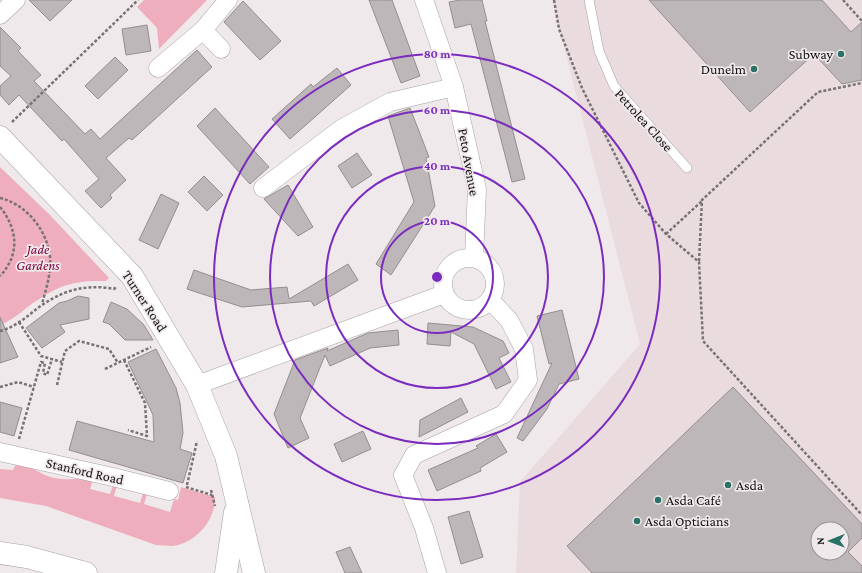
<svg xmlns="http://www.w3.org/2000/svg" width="862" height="573" font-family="'Crimson Pro',serif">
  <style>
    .built { fill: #eadbdf; fill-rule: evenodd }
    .green { fill: #efaebe }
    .building { fill: #beb7b9; stroke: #948e8f; fill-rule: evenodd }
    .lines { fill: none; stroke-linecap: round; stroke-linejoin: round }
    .service-casing { stroke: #a7a1a3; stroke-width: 10 }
    .minor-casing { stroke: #a7a1a3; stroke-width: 19 }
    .tertiary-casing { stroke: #a7a1a3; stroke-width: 23 }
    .primary-casing { stroke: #a7a1a3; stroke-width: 23 }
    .path { stroke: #777273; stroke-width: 2.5; stroke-dasharray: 3 2; stroke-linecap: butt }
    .service { stroke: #fff; stroke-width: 9 }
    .minor { stroke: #fff; stroke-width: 18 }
    .tertiary { stroke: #fff; stroke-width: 22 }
    .primary { stroke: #fff; stroke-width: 22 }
    .ring { fill: none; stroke: #7b2cbf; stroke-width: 2 }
    .poi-dot { fill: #2a7167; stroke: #f0e9eb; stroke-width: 1.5 }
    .labels { text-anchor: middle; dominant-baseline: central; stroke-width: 3.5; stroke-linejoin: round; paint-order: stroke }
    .poi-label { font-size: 14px; fill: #131111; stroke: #f0e9eb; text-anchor: start }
    .street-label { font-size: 14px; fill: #131111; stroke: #f0e9eb }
    .park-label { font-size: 14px; font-style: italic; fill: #7b043a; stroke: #f0e9eb }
    .centre { fill: #7b2cbf; stroke: #f0e9eb; stroke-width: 2 }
    .ring-label { font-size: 12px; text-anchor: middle; font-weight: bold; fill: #7b2cbf; stroke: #f0e9eb; stroke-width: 3.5; stroke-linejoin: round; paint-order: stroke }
  </style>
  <rect width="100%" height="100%" fill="#f0e9eb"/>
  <path class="built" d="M552,0h310v573h-346l4,-91 120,-138zM818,529h24v24h-24z"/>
  <g class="green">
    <path d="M144,0h63l-48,49 -2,-21 -20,-21z"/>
    <path d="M0,167l50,48 59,63 -3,3c-32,-1 -47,4 -73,22 -11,8 -20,17 -33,22z"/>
    <path d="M16,464c14,2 17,5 29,11 16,7 32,4 49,1l-4,13 20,5 4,-12h4l-4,14 26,7 4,-13 4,1 -4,13 26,8 4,-13 4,1 3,-13 34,10c1,23 -20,47 -43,49 -5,0 -11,-1 -16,-1l-110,-39 -46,-8v-29l13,1z"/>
  </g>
  <g class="building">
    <path d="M29,0h43l-22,21z"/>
    <path d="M369,0h23l28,76 -19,7z"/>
    <path d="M460,0h22l5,21h-2l40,158 -13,3 -41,-158 -16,4 -6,-26z"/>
    <path d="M649,0h173l29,32 11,-10v58l-20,4 -28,-30 -64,58z"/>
    <path d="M243,1l38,40 -21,19 -36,-38z"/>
    <path d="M147,25l4,26 -25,4 -4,-26z"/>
    <path d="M0,27l21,21 -3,3 23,24 -7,6 51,53 6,-5 9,10 97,-89 15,17 -80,73 -3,-2 -23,20 20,22 -16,15 2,3 -11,10 -16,-17 14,-12 -35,-40 -2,2 -43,-46 -10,10 -9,-10v-9l11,-10 -11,-10z"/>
    <path d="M115,57l13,13 -30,29 -13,-13z"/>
    <path d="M337,68l14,17 -61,54 -18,-20 39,-35 2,3z"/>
    <path d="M215,108l54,59 -19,17 -53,-58z"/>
    <path d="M410,108l19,49 -3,1 9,48 -44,69 -15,-11 38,-62 -26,-86z"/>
    <path d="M357,153l15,22 -20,13 -14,-22z"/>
    <path d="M204,176l19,19 -16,16 -19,-19z"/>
    <path d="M288,185l25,42 -15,9 -34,-37z"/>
    <path d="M161,194l18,9 -21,46 -19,-9z"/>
    <path d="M348,264l10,16 -44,26 -3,-5 -69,6 -55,-18 7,-19 57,20 36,-3 2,12z"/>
    <path d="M78,296l11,2v21l-29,6 5,7 -23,16 -16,-20 33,-25 8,-2z"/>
    <path d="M111,302l16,7 17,16 9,15h-28l-16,-16 -6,-2z"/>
    <path d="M562,310l17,69 -20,5 -12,25 -24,32 -6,-3 35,-75 -3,1 -12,-48z"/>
    <path d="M0,317l18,40 -18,6z"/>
    <path d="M428,323l45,4 30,14 6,12 -10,5 12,24 -15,7 -22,-45 -23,-12 -1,14 -23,-2z"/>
    <path d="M398,330l1,15 -29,3 -40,18 -5,-11 -25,63 9,20 -21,10 -14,-34 21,-54 33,-12 -1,3 41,-18z"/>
    <path d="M156,349l20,39 4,15 3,30 -3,16 12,4 -9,30 -114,-33 8,-29 77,21 -1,-27 -25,-53z"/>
    <path d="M733,387l129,137v14l-14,14 14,14v7h-270l-25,-27zM818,529h24v24h-24z"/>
    <path d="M461,398l7,14 -49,25 1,-17z"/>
    <path d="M0,402l22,6 -8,28 -14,-4z"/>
    <path d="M363,431l8,18 -29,13 -8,-18z"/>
    <path d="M496,434l11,18 -27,16 1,3 -44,20 -9,-21 50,-22 -2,-2z"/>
    <path d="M469,511l14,46 -22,7 -13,-47z"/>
    <path d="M350,547l12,26h-17l-9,-21z"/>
  </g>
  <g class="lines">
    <defs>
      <path id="service" d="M589,0l10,51 15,35 73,82"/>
      <g id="minor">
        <path d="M424,0l30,87 23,102 -3,69"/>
        <path d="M0,15l16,-15"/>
        <path d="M203,30l18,19"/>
        <path d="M158,68l45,-38 25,-30"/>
        <path d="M263,188l78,-59 49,-27 64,-15"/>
        <circle cx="469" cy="284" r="26"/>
        <path d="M197,385l247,-91"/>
        <path d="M0,452l113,25 56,14"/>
        <path d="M437,573l-13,-45 -21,-53 11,-20 90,-41 24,-34 -4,-31 -15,-29 -19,-20"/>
      </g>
      <g id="tertiary">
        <path d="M0,137l132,139 65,109 29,71 28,117"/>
        <path d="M226,573l9,-61"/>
      </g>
      <path id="primary" d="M0,553l27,4 59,16"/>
    </defs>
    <use href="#service" class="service-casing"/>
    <use href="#minor" class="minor-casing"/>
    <use href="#tertiary" class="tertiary-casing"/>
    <use href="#primary" class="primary-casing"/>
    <g class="path">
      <path d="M554,0l5,29 23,59 57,115 27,31 33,28 4,79 159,174"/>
      <path d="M843,0l19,21"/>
      <path d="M12,122l126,-122"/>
      <path d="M0,198c30,7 53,40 50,70 -1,12 -5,25 -8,36"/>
      <path d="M0,207c18,22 20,48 0,69"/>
      <path d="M666,234l36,-33"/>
      <path d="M699,261l3,-61 116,-108 44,-9"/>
      <path d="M19,322l22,34 21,6"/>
      <path d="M0,331c13,-3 24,-12 34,-20 24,-19 49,-28 80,-22l2,-2"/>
      <path d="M124,360l21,43 2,33 -19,-6"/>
      <path d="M105,369l46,-22"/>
      <path d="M57,385l8,-34 14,-10 30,8 9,14"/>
      <path d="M0,387l18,-5 16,5"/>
      <path d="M19,439l22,-77 4,1 -2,10 4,2 5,-16"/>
      <path d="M187,485l10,-44"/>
      <path d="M186,487l26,8"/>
      <path d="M211,490l4,16"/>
    </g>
    <use href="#service" class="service"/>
    <use href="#minor" class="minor"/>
    <use href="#tertiary" class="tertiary"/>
    <use href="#primary" class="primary"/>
  </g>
  <g class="ring">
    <circle cx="437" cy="277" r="56"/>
    <circle cx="437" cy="277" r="111"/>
    <circle cx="437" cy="277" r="167"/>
    <circle cx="437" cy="277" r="223"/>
  </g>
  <g class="poi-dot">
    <circle cx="841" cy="54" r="4"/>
    <circle cx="754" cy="69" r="4"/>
    <circle cx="728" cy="485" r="4"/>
    <circle cx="658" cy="500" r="4"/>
    <circle cx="637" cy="521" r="4"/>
  </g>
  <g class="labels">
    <g class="poi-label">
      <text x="833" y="54" text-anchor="end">Subway</text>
      <text x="746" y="69" text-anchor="end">Dunelm</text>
      <text x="736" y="485">Asda</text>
      <text x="666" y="500">Asda Café</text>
      <text x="645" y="521">Asda Opticians</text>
    </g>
    <g class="street-label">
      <text transform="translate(644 120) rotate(48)">Petrolea Close</text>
      <text transform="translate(469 162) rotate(80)">Peto Avenue</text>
      <text transform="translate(145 301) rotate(57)">Turner Road</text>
      <text transform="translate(85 471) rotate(13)">Stanford Road</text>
    </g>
    <g class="park-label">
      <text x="38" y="249">Jade<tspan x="38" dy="16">Gardens</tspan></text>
    </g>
  </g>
  <circle cx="437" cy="277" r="6" class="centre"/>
  <g class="ring-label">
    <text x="437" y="58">80 m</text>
    <text x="437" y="114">60 m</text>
    <text x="437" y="170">40 m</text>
    <text x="437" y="225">20 m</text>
  </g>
  <g transform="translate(830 541) rotate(269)"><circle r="19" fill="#f0e9eb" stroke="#989394"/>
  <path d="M0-3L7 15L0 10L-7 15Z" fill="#2a7167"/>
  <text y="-6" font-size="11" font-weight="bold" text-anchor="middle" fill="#131111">N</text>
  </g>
</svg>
